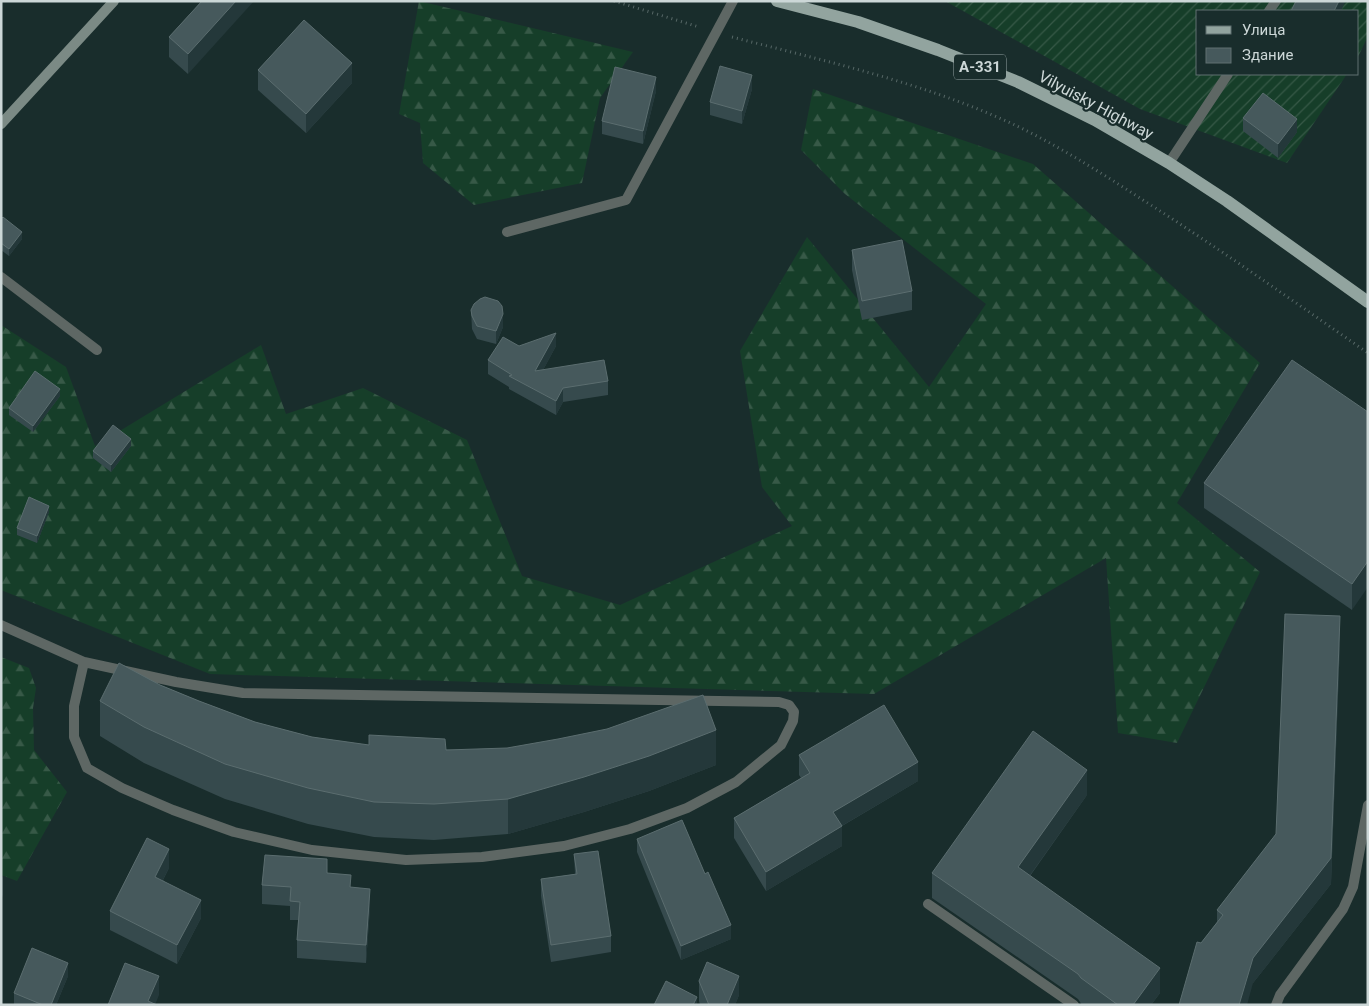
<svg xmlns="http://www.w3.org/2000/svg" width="1369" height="1006" font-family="Roboto,sans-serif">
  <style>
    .forest { fill: url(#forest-firs) }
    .garden { fill: url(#garden-furrows) }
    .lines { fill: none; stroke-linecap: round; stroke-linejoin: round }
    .path { stroke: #576867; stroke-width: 3; stroke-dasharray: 1 4; stroke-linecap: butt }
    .service { stroke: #5e6764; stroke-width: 10 }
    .minor { stroke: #5e6764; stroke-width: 10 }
    .secondary { stroke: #7b8a85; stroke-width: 10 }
    .primary { stroke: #92a49f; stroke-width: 12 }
    .wall { fill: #364a4d }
    .shaded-wall { fill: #24383a }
    .building { fill: #46595c; stroke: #5b6d6f }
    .labels { text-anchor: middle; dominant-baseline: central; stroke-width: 4.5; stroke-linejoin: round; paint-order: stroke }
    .shield { fill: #192d2c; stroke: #96a4a4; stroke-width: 1 }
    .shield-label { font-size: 15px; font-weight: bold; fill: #ccd7d7 }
    .street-label { font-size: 16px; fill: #ccd7d7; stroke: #192d2c }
  </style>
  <defs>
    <pattern id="forest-firs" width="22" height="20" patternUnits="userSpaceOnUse" patternTransform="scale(1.25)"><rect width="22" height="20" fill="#163e29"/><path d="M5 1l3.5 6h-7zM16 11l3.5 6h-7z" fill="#375947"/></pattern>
    <pattern id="garden-furrows" width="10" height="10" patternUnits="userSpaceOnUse" patternTransform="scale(1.25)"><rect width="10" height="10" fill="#163e29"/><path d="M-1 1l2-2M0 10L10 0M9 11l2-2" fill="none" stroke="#375947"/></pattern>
  </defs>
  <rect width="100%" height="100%" fill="#192d2c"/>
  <g class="forest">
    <path d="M419,1l214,51 -33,46 -18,85 -108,22 -51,-42 -3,-40 -21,-9z"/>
    <path d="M813,89l220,75 227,199 -83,140 83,69 -83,171 -59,-10 -12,-175 -232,136 -664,-20 -209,-84v-265l65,42 29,79 166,-101 25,69 77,-26 104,52 55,136 98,29 172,-79 -30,-39 -22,-136 67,-114 122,150 57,-83 -141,-110 -44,-44z"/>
    <path d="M1,657l28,11 7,20 -3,20 1,42 33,42 -50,89 -16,-6z"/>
  </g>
  <path class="garden" d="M945,1h423v35l-10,21v-46h-160v63h149l-60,89 -147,-54z"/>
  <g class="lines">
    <g class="path">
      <path d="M614,1l85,26"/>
      <path d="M732,37c97,25 197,47 287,90 43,21 84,47 124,73 77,49 150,101 225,153"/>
    </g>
    <g class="service">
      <path d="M507,232l119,-32 107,-199"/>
      <path d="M1,277l96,73"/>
      <path d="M1,625l83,37 92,20 67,11 536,9 10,3 5,7 -1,9 -12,24 -45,37 -49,26 -57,21 -66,17 -82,11 -76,3 -94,-10 -78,-18 -61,-22 -51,-22 -35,-20 -13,-31v-31l10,-44"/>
      <path d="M928,904l146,101"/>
      <path d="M1276,1005l4,-10 63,-86 10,-22 15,-82"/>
    </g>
    <g class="minor">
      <path d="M1269,11l7,-10"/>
      <path d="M1169,163l59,-89"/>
    </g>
    <path class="secondary" d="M1,124l113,-123"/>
    <path class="primary" d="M777,1l81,21 80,28 80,32 77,38 74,43 58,38 141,101"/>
  </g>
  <g class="wall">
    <path d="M202,1l-14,73 -19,-17v-20z"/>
    <path d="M258,70l94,13 -46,50 -48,-43z"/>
    <path d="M752,89l-10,35 -32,-9v-13z"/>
    <path d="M656,91l-13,53 -41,-10v-13z"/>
    <path d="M1243,118l54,14 -19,26 -35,-27z"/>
    <path d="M1,219l21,20 -13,17 -8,-6z"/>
    <path d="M852,250l60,41v19l-50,10 -10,-50z"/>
    <path d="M471,310l32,17 -7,17 -19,-5 -5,-10z"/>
    <path d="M519,346h37l-13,24 65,11v14l-45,7 -7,13 -47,-26v-2l-21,-13v-14z"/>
    <path d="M60,396l-27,36 -24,-17v-7z"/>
    <path d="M1368,412l-16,198 -148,-102v-25z"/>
    <path d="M131,446l-20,26 -18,-14v-7z"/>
    <path d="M49,512l-12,31 -20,-8v-7z"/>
    <path d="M1340,642l-9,242 -78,99 -52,-40 16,-21v-12l59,-76z"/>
    <path d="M160,685l39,16 56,21 57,15 57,8 347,20 -67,26 -65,21 -76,22 -74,6 -60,-3 -66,-13 -83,-25 -81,-36 -44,-27v-35z"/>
    <path d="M799,755l119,26 -76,45v20l-76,45 -32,-53v-20l67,-40 -2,-3z"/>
    <path d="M1087,795l-57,81 130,117 -9,12h-69l-4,-6 -146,-101v-25z"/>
    <path d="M637,839l94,100 -50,21 -44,-108z"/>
    <path d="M574,854l37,82v16l-60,10 -10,-66v-17l34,-5z"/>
    <path d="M169,868l-6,12 38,38 -24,46 -67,-34v-19z"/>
    <path d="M327,873l24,14 19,20 -4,56 -69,-5v-18l1,-20h-8v-14l-28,-2v-19z"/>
    <path d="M68,976l-12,29h-42v-12z"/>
    <path d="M699,981l40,14 -4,10h-35l-1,-4z"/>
  </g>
  <g class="shaded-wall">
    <path d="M236,1h18l-66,73v-20z"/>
    <path d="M1339,1h6v1l-4,9h-7z"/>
    <path d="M352,63v20l-46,50v-19z"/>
    <path d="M752,75v14l-10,35v-13z"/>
    <path d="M656,77v14l-13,53v-13z"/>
    <path d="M1297,119v13l-19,26v-14z"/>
    <path d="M22,232v7l-13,17v-7z"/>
    <path d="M503,314v13l-7,17v-13z"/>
    <path d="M556,333v13l-21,39v-14z"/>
    <path d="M563,388v14l-7,13v-14z"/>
    <path d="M60,389v7l-27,36v-6z"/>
    <path d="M131,439v7l-20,26v-7z"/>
    <path d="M49,506v6l-12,31v-7z"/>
    <path d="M1368,561v26l-16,23v-26z"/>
    <path d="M1340,616v26l-9,242 -78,99 -6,22h-8z"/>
    <path d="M716,730v35l-67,26 -65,21 -76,22v-35z"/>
    <path d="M918,762v19l-85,50v-19z"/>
    <path d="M1087,770v25l-69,97v-25z"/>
    <path d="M842,826v20l-76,45v-19z"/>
    <path d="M169,849v19l-14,27v-18z"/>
    <path d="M3,876v19l-2,5v-20z"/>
    <path d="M370,889v18l-4,56v-18z"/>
    <path d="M201,900v18l-24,46v-19z"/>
    <path d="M731,925v14l-50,21v-14z"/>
    <path d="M68,963v13l-12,29h-5z"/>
    <path d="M1160,968v25l-9,12h-18z"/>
    <path d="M159,976v19l-4,10 -7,-4z"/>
    <path d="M739,976v19l-4,10h-8z"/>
    <path d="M697,997v8h-4z"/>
  </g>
  <g class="building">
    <path d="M202,1h34l-48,53 -19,-17z"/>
    <path d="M1296,1h43l-5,10h-43z"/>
    <path d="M304,20l48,43 -46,51 -48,-44z"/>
    <path d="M720,66l32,9 -10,36 -32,-9z"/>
    <path d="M615,67l41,10 -13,54 -41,-10z"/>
    <path d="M1263,93l34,26 -19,25 -35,-26z"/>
    <path d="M3,217l19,15 -13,17 -8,-6v-24z"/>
    <path d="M902,240l10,51 -50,10 -10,-51z"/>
    <path d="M485,297l13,4 4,5 1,8 -7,17 -19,-5 -5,-10 -1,-6 3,-6 6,-5z"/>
    <path d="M556,333l-21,38 69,-11 4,21 -45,7 -7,13 -47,-25 3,-1 -24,-15 15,-23 16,9z"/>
    <path d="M1292,360l76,52v149l-16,23 -148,-101z"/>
    <path d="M35,371l25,18 -27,37 -24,-18z"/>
    <path d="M113,425l18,14 -20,26 -18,-14z"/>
    <path d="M29,497l20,9 -12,30 -20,-8z"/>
    <path d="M1285,614l55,2 -9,242 -78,100 -14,47h-60l18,-63 4,1 22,-28 -6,-5 59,-76z"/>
    <path d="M119,663l41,22 39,16 56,21 57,15 57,8v-10l76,4 1,11 61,-2 51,-9 49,-10 96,-34 13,35 -67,26 -65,21 -76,22 -74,5 -60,-2 -66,-14 -83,-24 -81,-37 -44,-26z"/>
    <path d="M884,705l34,57 -85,50 9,14 -76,46 -32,-54 76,-45 -11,-18z"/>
    <path d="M1033,731l54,39 -69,97 142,101 -27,37h-15l-37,-27 -3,-4 -146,-101z"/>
    <path d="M682,820l23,54 3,-2 23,53 -50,21 -44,-107z"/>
    <path d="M147,838l22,11 -14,28 46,23 -24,45 -67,-34z"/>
    <path d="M598,851l13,85 -60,9 -10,-66 36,-5 -3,-20z"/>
    <path d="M265,855l62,4v14l24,2 -1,12 20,2 -4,56 -69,-5 3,-38 -10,-1 1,-14 -29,-2z"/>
    <path d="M32,948l36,15 -17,42h-8l-29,-12z"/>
    <path d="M707,962l32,14 -12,29h-18l-10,-24z"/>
    <path d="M125,963l34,13 -11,25 9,4h-49z"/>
    <path d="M666,981l31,16 -4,8h-39z"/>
  </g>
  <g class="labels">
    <rect class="shield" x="954" y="54.5" width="52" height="25" rx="4"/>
    <g class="shield-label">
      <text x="980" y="67">А-331</text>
    </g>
    <g class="street-label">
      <text transform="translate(1096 105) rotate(28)">Vilyuisky Highway</text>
    </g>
  </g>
  <rect width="1369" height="1006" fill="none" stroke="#ccd7d7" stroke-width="5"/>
  <rect x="1196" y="10" width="162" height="65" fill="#192d2c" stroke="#617170"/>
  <rect x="1206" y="26" width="25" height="8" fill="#92a49f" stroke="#617170"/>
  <text x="1242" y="35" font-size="15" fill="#ccd7d7">Улица</text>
  <rect x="1206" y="48" width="25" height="15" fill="#46595c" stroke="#617170"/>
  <text x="1242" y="60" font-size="15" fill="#ccd7d7">Здание</text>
</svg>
